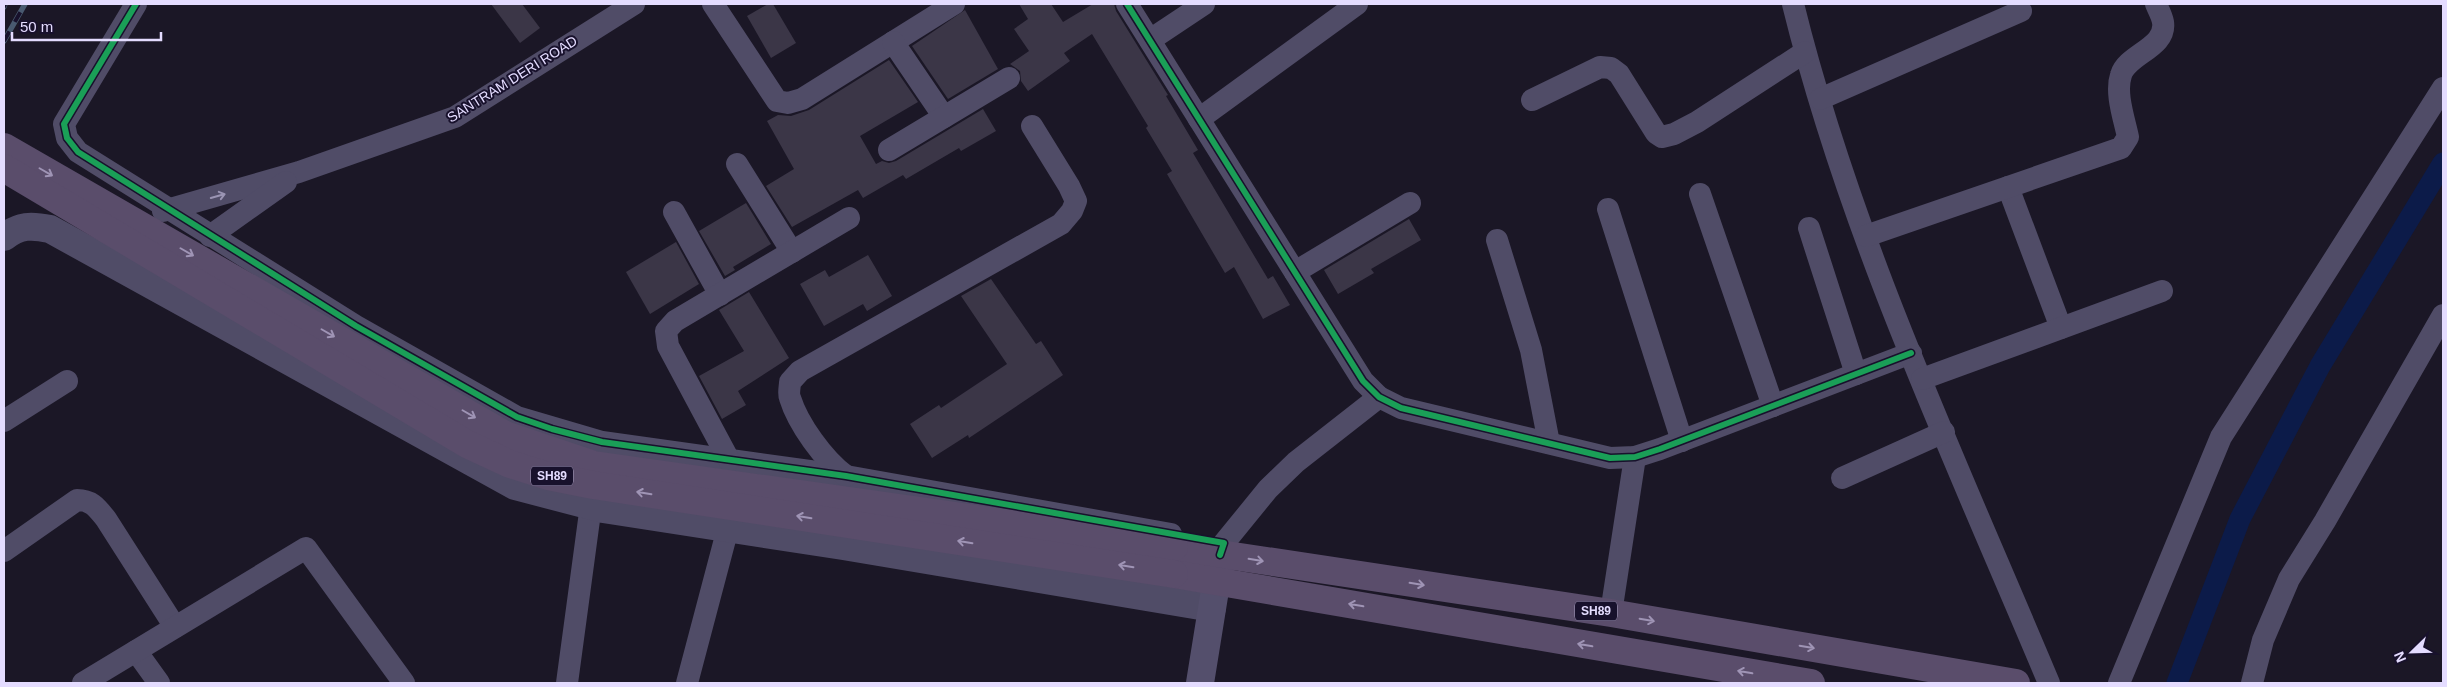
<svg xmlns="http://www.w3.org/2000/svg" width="2447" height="687" font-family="Helvetica,sans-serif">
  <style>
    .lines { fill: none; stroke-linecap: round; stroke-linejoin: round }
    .canal { stroke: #0c1b49; stroke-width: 21 }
    .building { fill: #3b3647 }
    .minor { stroke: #504c67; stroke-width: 22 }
    .tertiary { stroke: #504c67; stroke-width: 28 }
    .secondary { stroke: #544f6c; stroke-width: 28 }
    .primary { stroke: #5a4d6b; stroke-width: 28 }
    .rail-casing { stroke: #495a70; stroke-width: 5.5 }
    .rail { stroke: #18112c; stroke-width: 4; stroke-dasharray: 11; stroke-linecap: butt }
    .primary-bridge { stroke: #5a4d6b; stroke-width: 28 }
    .cycleway-casing { stroke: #18112c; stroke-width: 9 }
    .cycleway { stroke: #1a9f57; stroke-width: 6 }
    .oneway { stroke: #9f94b5 }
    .oneway2 { stroke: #9a94b3 }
    .labels { text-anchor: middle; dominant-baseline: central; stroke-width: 4; stroke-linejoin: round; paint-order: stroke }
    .shield { fill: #18112c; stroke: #a79fc0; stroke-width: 1 }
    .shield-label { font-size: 12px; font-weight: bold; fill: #e4dcff }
    .street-label { font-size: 14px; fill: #e4dcff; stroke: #18112c }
  </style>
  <rect width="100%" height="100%" fill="#1b1726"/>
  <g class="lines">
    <path class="canal" d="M2177,683l63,-164 80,-153 123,-203"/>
  </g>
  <g class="building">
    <path d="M491,4h31l18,24 -20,15z"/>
    <path d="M768,4h5l23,39 -25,15 -24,-42z"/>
    <path d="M1019,4h32l12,18 30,-18h21l2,7 52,84 -2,1 32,54 -5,3 75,126 5,-3 17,29 -27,14 -29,-52 -9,6 -58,-99 5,-3 -26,-43 2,-2 -56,-92 -28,19 6,8 -42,30 -7,-10 -1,-10 -10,-7 19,-13 -15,-22 14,-10z"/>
    <path d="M965,10l33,59 -50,30 -36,-53z"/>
    <path d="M889,60l29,42 -58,34 16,28 6,-3 7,2 7,-2 87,-52 13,22 -35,20 -2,-3 -53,31 -3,-4 -40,23 -5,-8 -66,37 -26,-41 28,-17 -27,-48 11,-6 13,1 18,-6z"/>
    <path d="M746,203l25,41 -38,23 2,3 -10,6 -26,-45z"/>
    <path d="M1409,219l12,21 -50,29 3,4 -36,21 -14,-24z"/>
    <path d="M676,242l23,42 -49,30 -24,-42z"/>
    <path d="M868,255l24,41 -25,15 -4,-7 -39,22 -24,-42 25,-14 4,7z"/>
    <path d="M991,279l45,65 5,-3 22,34 -94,63 -1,-3 -36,23 -22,-34 29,-19 2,3 66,-44 -46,-68z"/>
    <path d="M749,292l40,66 -51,33 8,14 -24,14 -23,-43 45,-25 -25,-41z"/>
  </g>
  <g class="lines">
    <g class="minor">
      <path d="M136,4l-72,120 3,14 11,14 278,174 161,91 85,25 244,34 325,58"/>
      <path d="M713,4l64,97 11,2 14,-4 152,-95"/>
      <path d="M1127,4l236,377 16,16 22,11 209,50 25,-1 25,-8 251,-96"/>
      <path d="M1793,4c58,235 163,457 256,679"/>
      <path d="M1150,40l54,-36"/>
      <path d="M893,42l51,75"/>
      <path d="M1820,99l201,-88"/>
      <path d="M1532,100l68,-33 11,1 8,6 37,59 6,4 12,-3 23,-12 108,-70"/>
      <path d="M1199,119l158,-115"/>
      <path d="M889,150l120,-72"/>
      <path d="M737,164l55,88"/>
      <path d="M2008,187l53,141"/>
      <path d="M1700,194l73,212"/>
      <path d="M1608,209l74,232"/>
      <path d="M163,211l136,-39 156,-55 179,-113"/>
      <path d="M674,212l46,83"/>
      <path d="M1809,228l47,146"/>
      <path d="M210,236l76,-54"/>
      <path d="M1866,236l255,-88 7,-11c-4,-19 -13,-44 -7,-62 6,-21 46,-27 42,-53 -1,-6 -5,-13 -7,-18"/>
      <path d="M1497,240l34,110 18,93"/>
      <path d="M1295,272l115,-69"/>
      <path d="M1922,379l240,-88"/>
      <path d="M4,421l63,-40"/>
      <path d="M729,460l-61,-114 -2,-15 9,-10 174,-103"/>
      <path d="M846,476c-22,-16 -48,-52 -56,-78 -2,-5 0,-11 0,-16l10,-11 261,-147 11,-13 4,-10 -7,-15 -37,-60"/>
      <path d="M1842,478l102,-46"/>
      <path d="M1224,543l44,-54 28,-27 83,-65"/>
      <path d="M4,551l73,-51c15,0 20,8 29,19l69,108"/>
      <path d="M1611,613l24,-156"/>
      <path d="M136,651l23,32"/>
      <path d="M83,683l223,-135 98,135"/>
      <path d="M567,683l24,-178"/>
      <path d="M687,683l41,-155"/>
      <path d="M2119,683l102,-246 222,-349"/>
      <path d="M2252,683l11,-43 26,-61 36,-58 118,-206"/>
    </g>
    <path class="tertiary" d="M4,237c16,-12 27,-12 46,-8l465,257 88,23 240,37 369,62"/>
    <path class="secondary" d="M1200,683l20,-124"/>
    <g class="primary">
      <path d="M1174,547l437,66 405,70"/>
      <path d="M1174,574l637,109"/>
    </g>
    <defs>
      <g id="rail">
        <path d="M4,7l1,-3"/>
        <path d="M4,41l21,-37"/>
      </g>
    </defs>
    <use href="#rail" class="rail-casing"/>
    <use href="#rail" class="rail"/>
    <g class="primary-bridge">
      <path d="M4,147l501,288 89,30 580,82"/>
      <path d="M4,168l463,276 43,20 38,12 45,9 581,89"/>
    </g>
    <defs>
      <g id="cycleway">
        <path d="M136,4l-72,120 3,14 11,14 278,174 161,91 35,12 50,13 244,34 378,67 -4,12"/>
        <path d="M1127,4l236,377 16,16 22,11 209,50 25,-1 25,-8 251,-96"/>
      </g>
    </defs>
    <use href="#cycleway" class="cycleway-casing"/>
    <use href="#cycleway" class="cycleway"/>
  </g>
  <defs><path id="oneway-shaft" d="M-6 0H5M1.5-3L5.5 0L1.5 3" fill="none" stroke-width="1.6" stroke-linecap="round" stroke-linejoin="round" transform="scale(1.25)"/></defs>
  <g class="oneway">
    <use href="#oneway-shaft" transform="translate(46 172) rotate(30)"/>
    <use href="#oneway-shaft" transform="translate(187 252) rotate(30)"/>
    <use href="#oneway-shaft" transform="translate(328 333) rotate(30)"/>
    <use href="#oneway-shaft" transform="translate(469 414) rotate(30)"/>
    <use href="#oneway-shaft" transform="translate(644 493) rotate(-171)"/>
    <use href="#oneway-shaft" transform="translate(804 517) rotate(-171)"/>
    <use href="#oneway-shaft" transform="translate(965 542) rotate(-171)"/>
    <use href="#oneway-shaft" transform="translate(1256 560) rotate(9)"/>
    <use href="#oneway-shaft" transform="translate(1126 566) rotate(-171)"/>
    <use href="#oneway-shaft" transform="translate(1417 584) rotate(9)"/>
    <use href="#oneway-shaft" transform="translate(1356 605) rotate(-170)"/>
    <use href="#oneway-shaft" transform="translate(1647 620) rotate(10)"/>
    <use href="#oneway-shaft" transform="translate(1585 645) rotate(-170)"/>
    <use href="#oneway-shaft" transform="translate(1807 647) rotate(10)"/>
    <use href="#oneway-shaft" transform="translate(1745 672) rotate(-170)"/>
  </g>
  <use class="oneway2" href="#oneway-shaft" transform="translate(218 196) rotate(-16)"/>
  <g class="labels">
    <g class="shield">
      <rect x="531" y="466.5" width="42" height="19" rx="4"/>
      <rect x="1575" y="601.5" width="42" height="19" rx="4"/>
    </g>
    <g class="shield-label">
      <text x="552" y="476">SH89</text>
      <text x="1596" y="611">SH89</text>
    </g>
    <g class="street-label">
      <text transform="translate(512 79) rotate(-32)">SANTRAM DERI ROAD</text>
    </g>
  </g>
  <rect width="2447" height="687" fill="none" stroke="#e4dcff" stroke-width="10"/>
  <g transform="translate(2412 652) rotate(247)" stroke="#18112c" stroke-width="4" paint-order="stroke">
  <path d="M0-4L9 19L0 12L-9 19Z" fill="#e4dcff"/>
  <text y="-8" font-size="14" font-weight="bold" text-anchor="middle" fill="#e4dcff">N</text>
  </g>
  <path d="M12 32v8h149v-8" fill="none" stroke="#e4dcff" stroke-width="2.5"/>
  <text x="20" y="32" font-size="15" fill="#e4dcff" stroke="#18112c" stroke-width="4" paint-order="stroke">50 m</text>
</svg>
